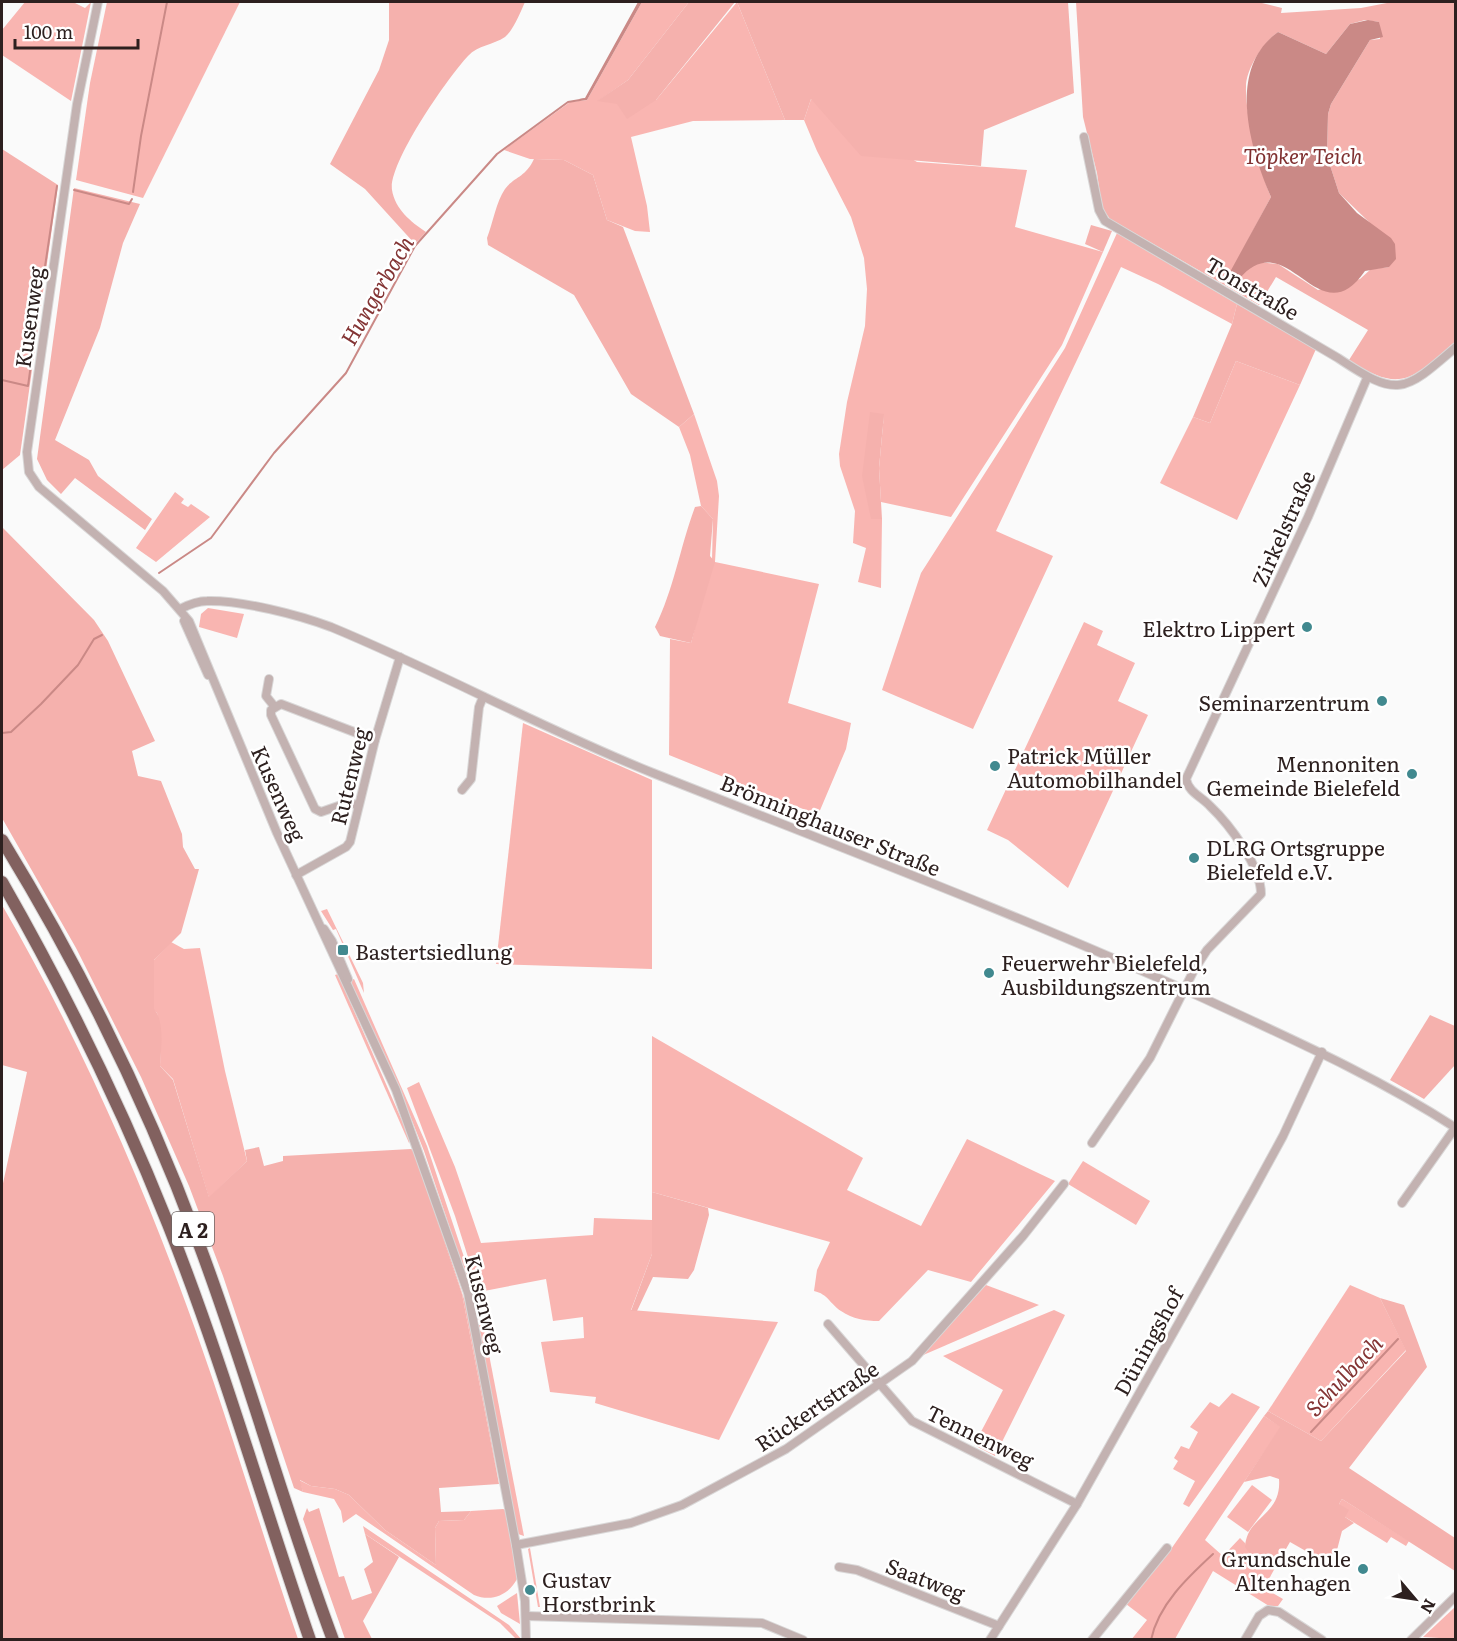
<svg xmlns="http://www.w3.org/2000/svg" width="1457" height="1641" font-family="Literata,serif">
  <style>
    .green { fill: #f9b5b1 }
    .forest { fill: #f5b1ad; fill-rule: evenodd }
    .water { fill: #ca8986 }
    .lines { fill: none; stroke-linecap: round; stroke-linejoin: round }
    .stream { stroke: #ca8986; stroke-width: 2 }
    .minor-casing { stroke: #d9d7d7; stroke-width: 10 }
    .highway-casing { stroke: #d9d7d7; stroke-width: 14 }
    .minor { stroke: #c3b2b1; stroke-width: 8 }
    .highway { stroke: #82615f; stroke-width: 12 }
    .poi-dot { fill: #41898f; stroke: #fff; stroke-width: 2 }
    .labels { text-anchor: middle; dominant-baseline: central; stroke-width: 5; stroke-linejoin: round; paint-order: stroke }
    .shield { fill: #fff; stroke: #6c6362; stroke-width: 1.5 }
    .shield-label { font-size: 20px; font-weight: bold; fill: #2d201f }
    .park-label { font-size: 21px; font-style: italic; fill: #7f3030; stroke: #fff }
    .street-label { font-size: 21px; fill: #2d201f; stroke: #fff }
    .poi-label { font-size: 21px; fill: #2d201f; stroke: #fff; text-anchor: start }
    .water-label { font-size: 22px; font-style: italic; fill: #833434; stroke: #fff }
  </style>
  <rect width="100%" height="100%" fill="#fafafa"/>
  <g class="green">
    <path d="M25,2h48l12,6 6,-6 -20,99 -69,-46v-25z"/>
    <path d="M107,2h133l-97,196 -67,-18 14,-97z"/>
    <path d="M642,2h47l-61,78 -30,21 58,-1 81,-98 48,118 -92,1 -62,16 16,69 3,26 -15,-1 -28,-11 -14,-45 -29,-15 -34,-1 -26,-9 66,-48 17,-2z"/>
    <path d="M811,99l106,63 110,8 -12,57 88,25 -41,93 -111,172 -70,-15 -2,-34 5,-54 -13,105h11l-1,69 -23,-6 8,-34 -13,-5 2,-32 -15,-45 -1,-12 8,-52 18,-76 2,-37 -3,-31 -13,-41 -34,-66 -13,-31z"/>
    <path d="M1117,233l120,71 -5,20 -74,-40 -37,-17 -125,264 57,25 -80,173 -91,-39 39,-117 144,-225z"/>
    <path d="M1236,361l64,24 -63,135 -77,-37 33,-66 17,6z"/>
    <path d="M694,414l23,67 2,15 -4,66 104,22 -31,119 63,20 -5,26 -28,66 -149,-60 1,-116 21,4 21,-83 1,-41 -12,-13 -11,-51 -11,-28z"/>
    <path d="M175,492l9,7 -3,4 7,4 3,-3 19,13 -54,45 -20,-14z"/>
    <path d="M208,608l36,6 -7,24 -38,-11 2,-13z"/>
    <path d="M1084,622l19,9 -6,14 38,18 -17,38 30,14 -80,173 -60,-48 -21,-10z"/>
    <path d="M523,723l129,57v189l-156,-5z"/>
    <path d="M327,909l36,74 1,10 -28,-64 -3,1 -12,-19z"/>
    <path d="M171,942l13,7 16,-1 25,123 22,90 -38,37 -36,-119 -13,-13 1,-31 -4,-22 -3,-3v-50z"/>
    <path d="M338,974l72,165 -1,4 -74,-168z"/>
    <path d="M354,979l73,167 53,159 -4,1 -52,-155 -23,-58 -48,-104 -2,-9z"/>
    <path d="M652,1036l211,122 -16,32 74,36 46,-87 88,42 -84,101 -43,-12 -49,51c-14,0 -26,-2 -38,-10 -11,-7 -13,-17 -27,-20l3,-21 13,-28 -178,-50z"/>
    <path d="M419,1082l36,85 26,76 112,-8 1,-17 58,2v34l-21,56 147,12 -59,118 -124,-37 1,-6 -46,-5 -9,-50 43,-4 -1,-21 -30,4 -7,-42 -67,13 -24,-76 -48,-128z"/>
    <path d="M411,1149l4,1 55,167 29,167 -37,-190z"/>
    <path d="M1083,1161l67,40 -14,24 -68,-41z"/>
    <path d="M986,1285l53,20 -118,51z"/>
    <path d="M1350,1285l30,13 26,52 -85,91 -53,-30z"/>
    <path d="M1054,1310l11,5 -70,141 -21,-11 29,-55 -60,-34z"/>
    <path d="M479,1313h2l43,223 -6,-2 -41,-216z"/>
    <path d="M1232,1393l28,14 -71,100 -6,-3 12,-23 -22,-12 5,-8 -4,-3 7,-12 8,3 9,-17 -8,-5 20,-25 9,5z"/>
    <path d="M1264,1416l17,11 -76,113 18,16 17,-18 5,5 4,10 26,15 -11,20 19,11 -5,7h-9l-56,-35 -38,68 -44,1 16,-20 -21,-16 43,-52z"/>
    <path d="M299,1480l12,6 24,3 14,6 36,35 51,35 -1,-37 4,-7 25,-1 7,-9 32,-2 3,1 11,69c-9,17 -26,23 -43,16l-118,-81 -13,9 -2,-12 -7,-12 -31,-7z"/>
    <path d="M1252,1485l20,15 -24,32 -21,-15z"/>
    <path d="M1342,1499l67,42 -3,5 -15,-9 -4,6 -42,-26 -6,-13z"/>
    <path d="M363,1526l146,99 12,14h-5l-16,-16 -135,-89z"/>
    <path d="M530,1548l10,59h-2l-10,-58z"/>
    <path d="M517,1593l3,31 -19,-11 -4,-7z"/>
    <path d="M1455,1607v32l-32,-2z"/>
  </g>
  <g class="forest">
    <path d="M389,2h136c-4,9 -12,29 -20,35 -12,8 -27,8 -37,19 -19,20 -80,107 -76,134 3,19 19,32 34,42l-11,12 -50,-55 -35,-25 49,-94 10,-30z"/>
    <path d="M689,2h46l-79,98 -29,19 -10,-15 -20,-3 31,-21z"/>
    <path d="M737,2h331l6,91 -90,37 -3,36 -120,-10 -50,-57 -7,21h-19z"/>
    <path d="M1076,2h182l24,6 -1,5 80,-5 31,-6h63v340c-42,36 -53,53 -106,18l19,-30 -92,-53 -17,28 -149,-86 -8,-11 -5,-35 -14,-56zM1365,20l14,2 1,17 -10,1 -39,64 -3,10 -1,42 12,37 30,29 20,45 -18,2 -11,10 -42,11 -40,-26 -20,-2 -27,10 40,-75c-11,-26 -26,-82 -25,-110 0,-18 17,-44 32,-55l48,22 24,-30z"/>
    <path d="M2,149l56,36 -38,270 -18,15z"/>
    <path d="M534,159l30,1 29,15 14,45 16,7 71,187 -15,13 -48,-33 -57,-99 -86,-50 -1,-7c6,-15 9,-36 18,-49 10,-13 20,-11 29,-30z"/>
    <path d="M74,188l66,16 -17,39 -23,85 -45,112 34,20 9,16 54,43 -7,11 -70,-52 -14,16 -14,-14 -10,-21z"/>
    <path d="M1091,225l21,6 -9,21 -18,-8z"/>
    <path d="M1237,304l79,45 -16,36 -64,-24 -26,62 -17,-6 39,-93z"/>
    <path d="M870,412l14,2 -5,54 3,51h-11l-9,-43z"/>
    <path d="M701,506l12,13 -3,37 5,6 -24,81 -31,-7 -5,-9c19,-38 25,-80 40,-120z"/>
    <path d="M2,527l92,93 14,21 47,100 -23,10 6,25 23,5 21,53 1,13 12,22h4l-18,64 -27,27v49c11,12 7,41 6,57l13,14 36,117 38,-36 -2,-11 14,-3 5,19 19,-5v-5l128,-7 3,5 48,140 37,190 -60,4 2,24 30,-1 -7,9 -25,1 -4,7 1,37 -51,-35 -36,-35 -14,-6 -24,-3 -11,-6 3,12 -9,-4 -71,-212 -34,-90 -48,-109 -65,-129 -74,-130z"/>
    <path d="M2,905c73,126 134,262 184,399 41,111 74,224 112,335h-296v-451l25,-116 -25,-7z"/>
    <path d="M1430,1015l25,11v39l-31,34 -34,-19z"/>
    <path d="M652,1192l56,16 1,7 -15,55 -6,9 -35,-2 -16,34h-6l21,-57z"/>
    <path d="M1380,1298l24,7 23,62 -78,101 106,70v33l-113,-72 -3,5 10,6 -4,7 9,6 -12,8 -5,19 -12,12 -35,-20 -15,26 -26,-15 -4,-6c2,-32 37,-31 34,-68l-9,-3 -26,6 36,-55 -16,-11 4,-5 53,30 85,-90z"/>
    <path d="M307,1508l2,4 10,-4 20,69 5,-1 8,24 20,-7 -8,-24 9,-7 -8,-28 34,23 -36,64 9,18h-27l-42,-120z"/>
  </g>
  <g class="water">
    <path d="M638,2h4l-55,98 -8,-1 6,-1z"/>
    <path d="M1368,20l11,2 4,15 -13,3 -39,64 -3,10 -1,42 12,37 18,20 34,25 4,6 1,15 -7,8 -24,4c-47,68 -77,-50 -126,8l-7,-1 -2,-6 41,-75c-21,-48 -45,-128 7,-165l48,22 24,-30z"/>
  </g>
  <g class="lines">
    <g class="stream">
      <path d="M74,190l55,14 3,-5"/>
      <path d="M133,192l8,-56 26,-134"/>
      <path d="M43,280l14,-94"/>
      <path d="M2,380l26,6 13,-94"/>
      <path d="M159,573l52,-35 63,-85 72,-80 69,-127 82,-92 71,-52 18,-3"/>
      <path d="M2,733l9,-1 30,-28 37,-39 16,-26 8,-4"/>
      <path d="M1311,1432l87,-93"/>
      <path d="M1151,1640c7,-35 37,-63 62,-86"/>
    </g>
    <defs>
      <g id="minor">
        <path d="M98,2l-21,102 -50,348 2,20 10,15 124,104 26,30 88,212 119,257 72,203 48,252 9,56 1,39"/>
        <path d="M1084,137l15,73 6,11 233,137c60,40 65,35 118,-11"/>
        <path d="M180,609c8,-4 17,-8 27,-8 34,-1 92,14 124,26 109,45 212,102 322,146 184,73 369,143 550,225 86,40 173,78 253,130"/>
        <path d="M184,621l24,54"/>
        <path d="M269,679l-3,17 8,10"/>
        <path d="M462,790l9,-11 8,-72 4,-10"/>
        <path d="M358,805l-11,-2 -26,9 -6,-3 -44,-94v-5l10,-6 94,36"/>
        <path d="M296,875l50,-28 4,-5 25,-102 25,-83"/>
        <path d="M324,929l8,12 16,38"/>
        <path d="M1092,1143l58,-85 44,-88 13,-20 54,-56c0,-28 -32,-70 -51,-88 -9,-10 -21,-13 -24,-27l122,-262 59,-139"/>
        <path d="M1402,1203l53,-75"/>
        <path d="M828,1324l84,97 165,83"/>
        <path d="M516,1545l115,-22 51,-18 104,-56 126,-88 111,-125 41,-52"/>
        <path d="M839,1567l18,3 142,56"/>
        <path d="M526,1616l236,7 41,17"/>
        <path d="M990,1640l87,-136 176,-313 30,-55 39,-84"/>
        <path d="M1092,1640l75,-92"/>
        <path d="M1245,1640l14,-24 9,-6 11,2 43,28"/>
        <path d="M1411,1640l45,-44"/>
      </g>
      <g id="highway">
        <path d="M2,840c78,127 145,264 197,404 49,130 85,265 134,396"/>
        <path d="M2,882c63,110 119,224 166,342 54,136 94,277 142,416"/>
      </g>
    </defs>
    <use href="#minor" class="minor-casing"/>
    <use href="#highway" class="highway-casing"/>
    <use href="#minor" class="minor"/>
    <use href="#highway" class="highway"/>
  </g>
  <g class="poi-dot">
    <circle cx="1307" cy="627" r="6"/>
    <circle cx="1382" cy="701" r="6"/>
    <circle cx="995" cy="766" r="6"/>
    <circle cx="1412" cy="774" r="6"/>
    <circle cx="1194" cy="858" r="6"/>
    <rect x="337" y="944" width="12" height="12" rx="3"/>
    <circle cx="989" cy="973" r="6"/>
    <circle cx="1363" cy="1569" r="6"/>
    <circle cx="530" cy="1590" r="6"/>
  </g>
  <g class="labels">
    <rect class="shield" x="172" y="1212" width="42" height="34" rx="4.5"/>
    <g class="shield-label">
      <text x="193" y="1229">A 2</text>
    </g>
    <g class="park-label">
      <text x="1303" y="154">Töpker Teich</text>
    </g>
    <g class="street-label">
      <text transform="translate(1253 287) rotate(30)">Tonstraße</text>
      <text transform="translate(28 317) rotate(-82)">Kusenweg</text>
      <text transform="translate(1282 528) rotate(-66)">Zirkelstraße</text>
      <text transform="translate(348 776) rotate(-76)">Rutenweg</text>
      <text transform="translate(280 793) rotate(66)">Kusenweg</text>
      <text transform="translate(831 824) rotate(22)">Brönninghauser Straße</text>
      <text transform="translate(486 1304) rotate(76)">Kusenweg</text>
      <text transform="translate(1147 1341) rotate(-61)">Düningshof</text>
      <text transform="translate(816 1405) rotate(-34)">Rückertstraße</text>
      <text transform="translate(981 1435) rotate(26)">Tennenweg</text>
      <text transform="translate(926 1578) rotate(21)">Saatweg</text>
    </g>
    <g class="poi-label">
      <text x="1295" y="627" text-anchor="end">Elektro Lippert</text>
      <text x="1370" y="701" text-anchor="end">Seminarzentrum</text>
      <text x="1007" y="754">Patrick Müller<tspan x="1007" dy="24">Automobilhandel</tspan></text>
      <text x="1400" y="762" text-anchor="end">Mennoniten<tspan x="1400" dy="24">Gemeinde Bielefeld</tspan></text>
      <text x="1206" y="846">DLRG Ortsgruppe<tspan x="1206" dy="24">Bielefeld e.V.</tspan></text>
      <text x="355" y="950">Bastertsiedlung</text>
      <text x="1001" y="961">Feuerwehr Bielefeld,<tspan x="1001" dy="24">Ausbildungszentrum</tspan></text>
      <text x="1351" y="1557" text-anchor="end">Grundschule<tspan x="1351" dy="24">Altenhagen</tspan></text>
      <text x="542" y="1578">Gustav<tspan x="542" dy="24">Horstbrink</tspan></text>
    </g>
    <g class="water-label">
      <text transform="translate(376 290) rotate(-60)">Hungerbach</text>
      <text transform="translate(1343 1375) rotate(-47)">Schulbach</text>
    </g>
  </g>
  <rect width="1457" height="1641" fill="none" stroke="#2d201f" stroke-width="6"/>
  <g transform="translate(1415 1599) rotate(119)" stroke="#ffffff" stroke-width="4.5" paint-order="stroke">
  <path d="M0-4.5L10 22L0 15L-10 22Z" fill="#2d201f"/>
  <text y="-9" font-size="16" font-weight="bold" text-anchor="middle" fill="#2d201f">N</text>
  </g>
  <path d="M15 39v9h123v-9" fill="none" stroke="#2d201f" stroke-width="3"/>
  <text x="24" y="39" font-size="18" fill="#2d201f" stroke="#ffffff" stroke-width="4.5" paint-order="stroke">100 m</text>
</svg>
